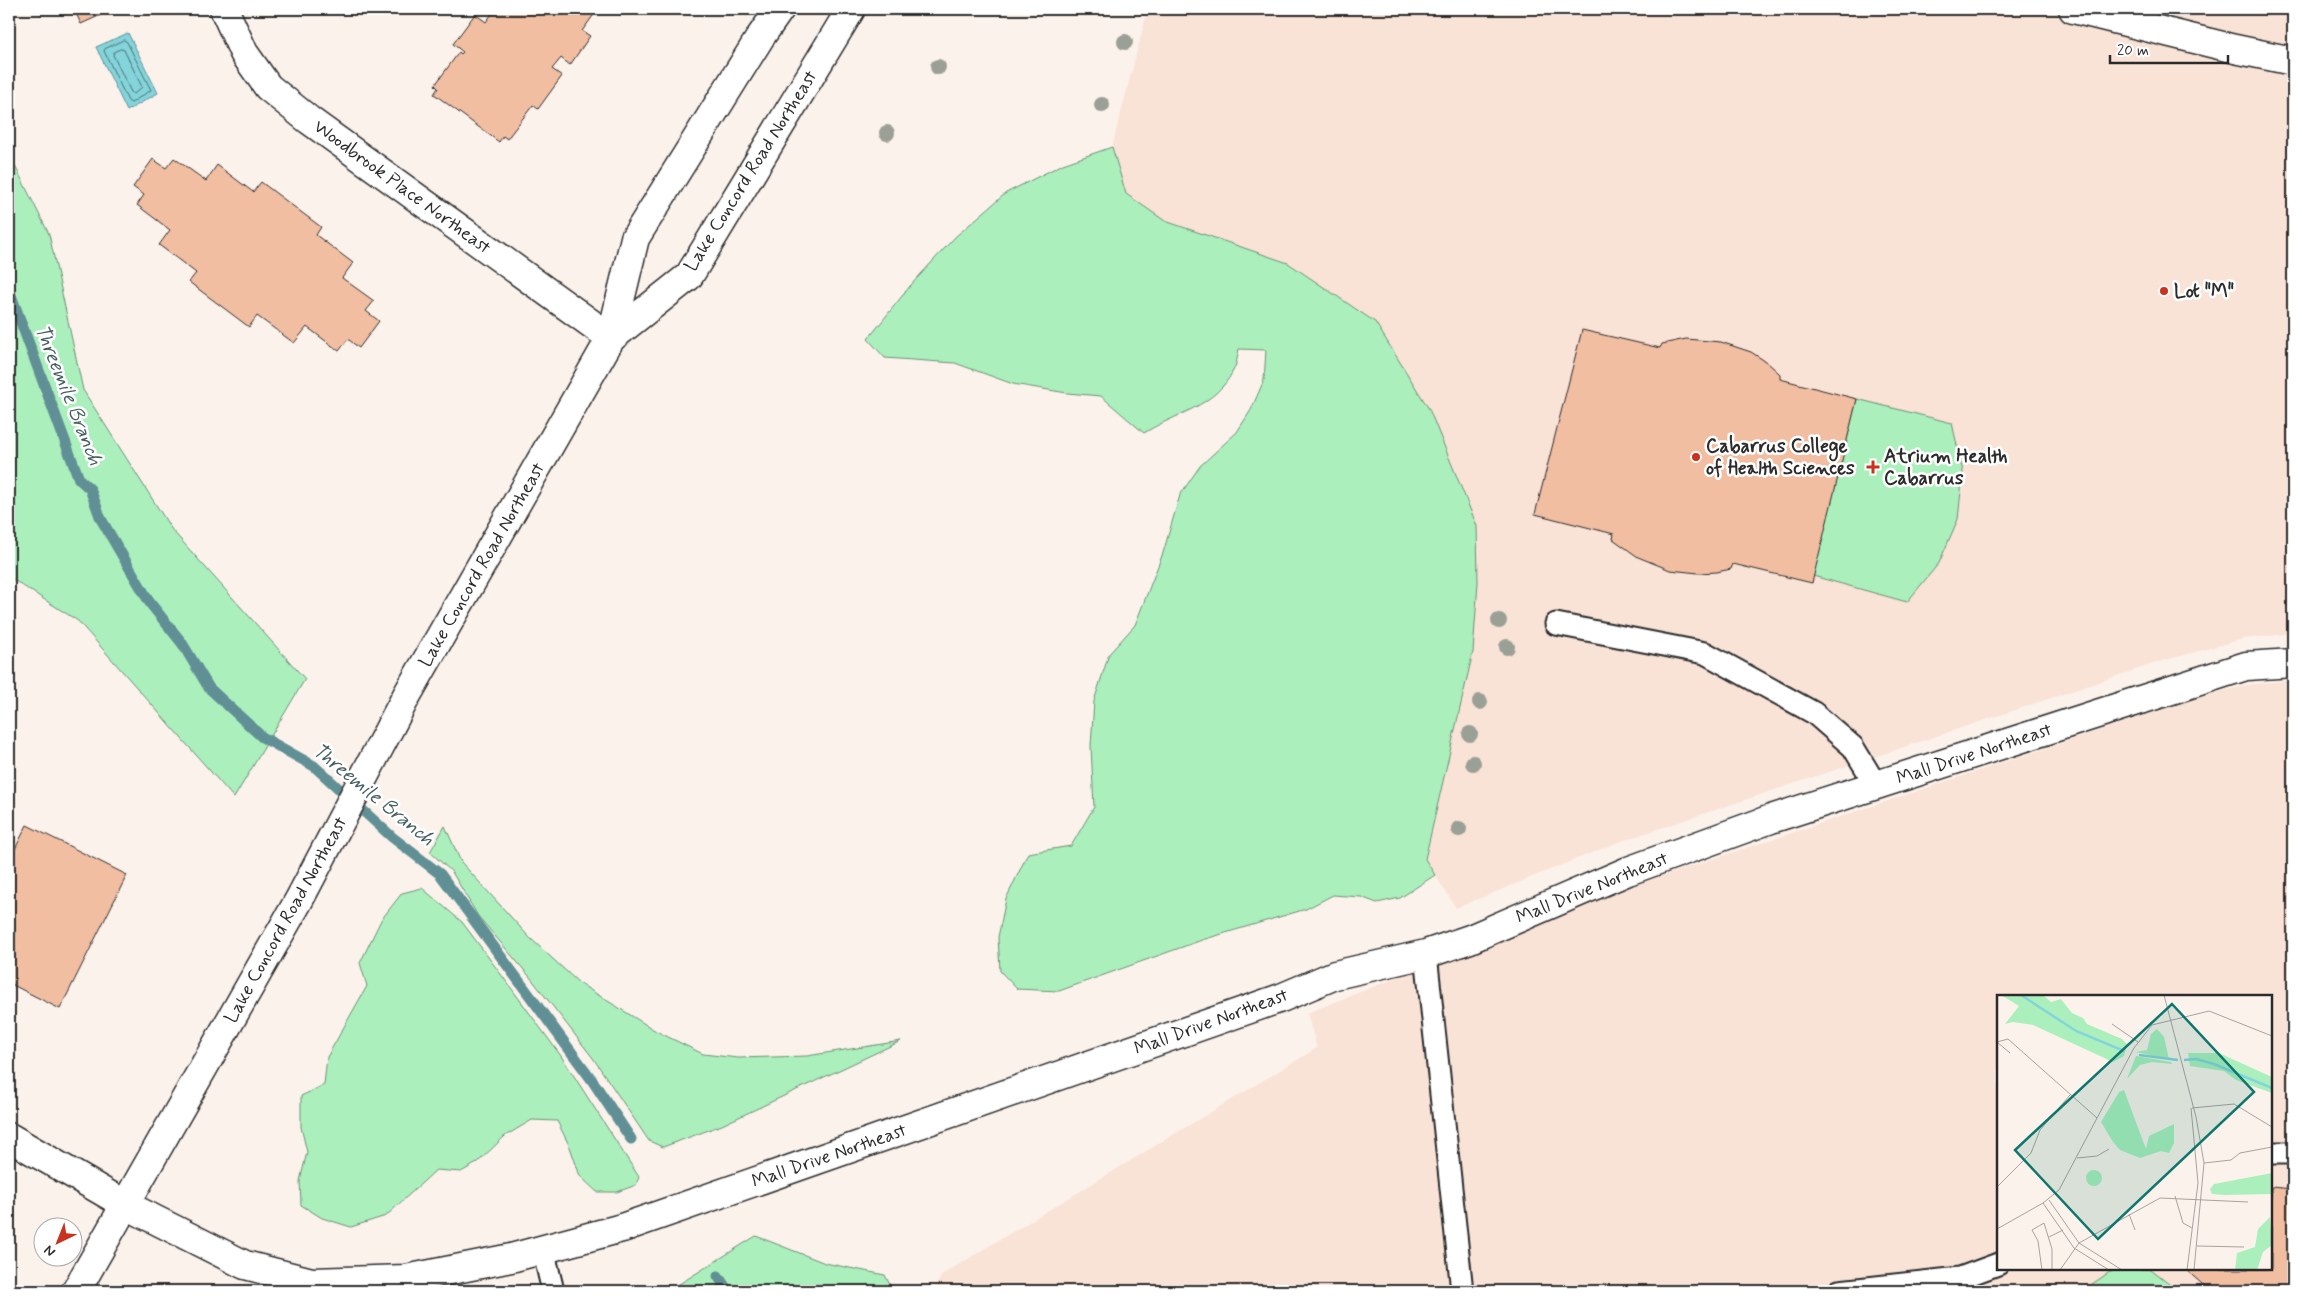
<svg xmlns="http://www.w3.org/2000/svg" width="2302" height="1300" font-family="Mynerve,sans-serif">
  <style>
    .built { fill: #f9e2d6; fill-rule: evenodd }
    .green { fill: #abf0bc; stroke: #6b8e74 }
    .water { fill: #83d4db; stroke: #609095 }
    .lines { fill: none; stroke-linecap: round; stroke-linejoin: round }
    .shore { stroke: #4e6f71; stroke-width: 1 }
    .stream { stroke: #609095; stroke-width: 11 }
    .building { fill: #f1bea2; stroke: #2b2b2b }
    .lane-casing { stroke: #2b2b2b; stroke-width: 25 }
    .street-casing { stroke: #2b2b2b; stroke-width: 31 }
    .secondary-casing { stroke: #2b2b2b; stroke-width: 31 }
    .lane { stroke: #fff; stroke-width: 21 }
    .street { stroke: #fff; stroke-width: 28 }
    .secondary { stroke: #fff; stroke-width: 28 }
    .tree { fill: #9ba096 }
    .poi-dot { fill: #c8321e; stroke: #fff; stroke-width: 2 }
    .labels { text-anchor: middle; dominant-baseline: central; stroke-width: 5; stroke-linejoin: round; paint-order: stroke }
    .street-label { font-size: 19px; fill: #2b2b2b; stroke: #fff }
    .poi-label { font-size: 19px; font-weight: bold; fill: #2b2b2b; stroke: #fff; text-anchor: start }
    .water-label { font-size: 20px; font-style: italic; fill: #455e60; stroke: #fff }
    .inset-river { fill: none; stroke: #83d4db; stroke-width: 2.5 }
    .inset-road { fill: none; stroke: #a8a29f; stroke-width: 1 }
    .view { fill: #0f766e; fill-opacity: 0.15; stroke: #0f766e; stroke-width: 2.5 }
    .inset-edge { fill: none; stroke: #2b2b2b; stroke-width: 2.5 }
  </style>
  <rect width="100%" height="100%" fill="#fcf2ec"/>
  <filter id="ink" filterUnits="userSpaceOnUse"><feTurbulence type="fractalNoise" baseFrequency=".02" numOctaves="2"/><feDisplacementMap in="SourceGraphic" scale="10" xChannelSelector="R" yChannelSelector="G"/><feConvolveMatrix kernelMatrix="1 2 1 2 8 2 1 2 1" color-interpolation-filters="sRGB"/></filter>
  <g filter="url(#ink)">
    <g class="built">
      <path d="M1148,9h1145v624l-50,6 -81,22 -546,182 -160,65 -31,-49 48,-207 5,-70 -1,-56 -48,-117 -54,-87 -87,-59 -123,-42 -39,-27 -14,-47z"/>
      <path d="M2293,680v611h-1361l11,-17 374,-226 -10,-35 304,-120 589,-196 47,-12zM1998,996h273v273h-273z"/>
    </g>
    <g class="green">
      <path d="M1112,147l14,47 39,27 123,42 87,59 54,87 48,117 1,56 -5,70 -48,207 10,16 -35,23 -23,5 -16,-6 -28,-2 -27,14 -104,31 -143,51 -42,-2 -17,-18 -2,-34 8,-38 22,-46 43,-7 23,-39 -3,-61 3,-45 15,-47 26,-29 28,-72 17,-58 20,-29 37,-34 14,-22 13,-30 2,-30 -27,-1c-2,7 -2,16 -6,22 -18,36 -57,42 -89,62l-43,-37 -34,-3 -54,-9 -58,-21 -70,-5 -17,-19 42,-53 45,-49 51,-44 57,-29z"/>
      <path d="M9,154l40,80 34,156 89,140 133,149 -71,119 -156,-177 -69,-44z"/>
      <path d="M1857,399l95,24 11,49 -5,47 -19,44 -32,39 -94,-26z"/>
      <path d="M445,826l16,36 68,75 50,46 77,48 47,23 35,4 69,-2 94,-15 -179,84 -59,22 -14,-6 -56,-83 -63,-81 -52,-61 -26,-44 -22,-20z"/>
      <path d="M422,888l40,34 41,55 58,79 78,121 -3,8 -19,7h-20l-17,-16 -10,-29 -13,-26 -25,-1 -27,16 -28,27 -16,9 -25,-2 -50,46 -35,11 -29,-9 -21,-13 -1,-24 7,-29 -6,-25v-31l23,-11 3,-28 40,-71 -7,-23 21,-43 21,-27z"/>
      <path d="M756,1236l69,27 60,12 8,16h-225z"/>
      <path d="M2114,1269h37l28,22h-97z"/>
    </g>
    <path class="water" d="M128,33l30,60 -31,18 -31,-64z"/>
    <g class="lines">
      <g class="shore">
        <path d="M124,40l3,2 24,48 -20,13 -3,-2 -24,-50 1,-2z"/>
        <path d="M121,49l3,1 18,37 -8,7 -3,-2 -18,-37 1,-3z"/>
      </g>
      <g class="stream">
        <path d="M9,295l3,3 67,181 11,10 11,30 49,84 32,40 27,45 53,49 52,29 78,71 48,37 152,206 39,59"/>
        <path d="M718,1276l10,15"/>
      </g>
    </g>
    <g class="building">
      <path d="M74,9h40l-33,15z"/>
      <path d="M491,9h107l-16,22 8,5 -20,29 -9,-7 -9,11 10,7 -24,33 -5,-4 -26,34 -4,-3 -4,6 -65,-48 4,-6 -3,-3 24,-33 2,2 2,-2 -10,-8 22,-30 11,8 8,-11z"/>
      <path d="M174,158l32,23 11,-16 36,27 8,-10 60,45 -5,8 37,28 -11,15 32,23 -8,10 13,10 -20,27 -11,-9 -9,12 -32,-24 -13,16 -37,-27 -8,11 -60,-45 7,-9 -37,-28 11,-15 -33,-25 7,-10 -11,-8 20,-28 13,9z"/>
      <path d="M1582,330l78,18 2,-4 24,-5 35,3 30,10 17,11 12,11v5l77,20 -45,184 -79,-19 -2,5 -14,3 -19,1 -28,-3 -32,-13 -25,-18 1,-5 -79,-20z"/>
      <path d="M27,825l100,50 -67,134 -51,-26v-122z"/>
      <path d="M2271,1187l22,2v102h-83l-25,-22h86z"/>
    </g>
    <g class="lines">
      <defs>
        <g id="lane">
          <path d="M1556,624l149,29 109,60 39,34 23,38"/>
          <path d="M1426,954l36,337"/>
          <path d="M2271,1153h22"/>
          <path d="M543,1249l10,42"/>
          <path d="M1839,1291l121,-13 38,-14"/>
        </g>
        <g id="street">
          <path d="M224,9l20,44 24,34 41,33 302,218"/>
          <path d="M2073,9l162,40 58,12"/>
          <path d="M9,1137l117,68"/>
        </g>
        <g id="secondary">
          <path d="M611,338l78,-62 162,-267"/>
          <path d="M126,1205l119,60 67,17 94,-3 105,-21 111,-30 659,-230 54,-23 91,-21 44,-15 158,-68 143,-52 475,-153 47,-3"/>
          <path d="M76,1291l223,-391 108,-205 204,-357 24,-100 126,-202 19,-27"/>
        </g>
      </defs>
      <use href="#lane" class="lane-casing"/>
      <use href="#street" class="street-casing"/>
      <use href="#secondary" class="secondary-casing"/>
      <use href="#lane" class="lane"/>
      <use href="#street" class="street"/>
      <use href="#secondary" class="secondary"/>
    </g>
    <g class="tree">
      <circle cx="1125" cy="42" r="8"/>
      <circle cx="938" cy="67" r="8"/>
      <circle cx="1102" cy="105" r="8"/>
      <circle cx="887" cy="133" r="8"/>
      <circle cx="1499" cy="621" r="8"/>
      <circle cx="1507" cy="647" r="8"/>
      <circle cx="1480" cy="702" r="8"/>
      <circle cx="1470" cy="734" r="8"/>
      <circle cx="1473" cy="763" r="8"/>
      <circle cx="1459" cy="829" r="8"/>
    </g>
  </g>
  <g class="poi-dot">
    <circle cx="2164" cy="291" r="5"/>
    <circle cx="1696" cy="457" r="5"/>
    <path d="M1870.5 459.5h5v5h5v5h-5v5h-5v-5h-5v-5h5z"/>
  </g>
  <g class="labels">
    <g class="street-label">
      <text transform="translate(751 171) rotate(-58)">Lake Concord Road Northeast</text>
      <text transform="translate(402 187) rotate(36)">Woodbrook Place Northeast</text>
      <text transform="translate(482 565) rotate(-60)">Lake Concord Road Northeast</text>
      <text transform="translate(1974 754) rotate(-18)">Mall Drive Northeast</text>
      <text transform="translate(1592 888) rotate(-22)">Mall Drive Northeast</text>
      <text transform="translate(286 920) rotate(-61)">Lake Concord Road Northeast</text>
      <text transform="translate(1211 1022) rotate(-20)">Mall Drive Northeast</text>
      <text transform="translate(829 1156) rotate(-19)">Mall Drive Northeast</text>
    </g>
    <g class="poi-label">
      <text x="2174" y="291">Lot "M"</text>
      <text x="1706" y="446">Cabarrus College<tspan x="1706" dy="22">of Health Sciences</tspan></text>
      <text x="1884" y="456">Atrium Health<tspan x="1884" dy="22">Cabarrus</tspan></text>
    </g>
    <g class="water-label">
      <text transform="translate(68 395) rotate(68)">Threemile Branch</text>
      <text transform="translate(373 795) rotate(39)">Threemile Branch</text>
    </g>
  </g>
  <g transform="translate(1997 995)">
    <rect width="275" height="275" fill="#fcf2ec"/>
    <path d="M4,0h42l8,7 10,-3 11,14 11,5 4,6 35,15 5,5 -3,12 -11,6 -80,-37 -20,-3 -8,2 14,-18zM160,34l7,8 5,22 -33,-7 11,-2 4,-16zM191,58h31l53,24v16l-36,-13 -12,-9 -34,-5zM139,61l35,6 1,2 -20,-2 -12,3 -13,14zM127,95l22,59 3,-13 25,-12v19l-5,10 -8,-2 -21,7 -20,-8 -7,-8 -12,-20 18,-30zM89 183a8 8 0 1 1 16 0a8 8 0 1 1-16 0ZM275,178v21l-48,1 -12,-1 -2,-5 4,-5zM273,222l2,28 -9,7 -6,18h-22l2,-17 18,-6 3,-18z" fill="#abf0bc"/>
    <path class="inset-river" d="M24,0l55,36 48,20M142,60l39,5M187,65l12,-1 18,5 58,24"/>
    <path class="inset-road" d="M167,0l32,122 8,46 -10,107M115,29l26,18M0,47l11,-3 89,79M0,47l13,11M195,113l42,-4 38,23M80,163l20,-2 12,-7M207,168l27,-3 9,-7 32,-6M0,192l34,-34 9,-23 30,-35M178,201l8,27 9,5M52,205l30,43 43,27M46,208l31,45 35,22M132,219l6,16M0,234l46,-26 16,-13 75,-142 18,-23 57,-14 63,25M52,242l14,-7M200,251l47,1M45,275l-4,-29 -6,-11 12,-7 8,26v21M63,275l19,-27 81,-45 88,4M190,275l11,-87 -7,-75"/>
    <path class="view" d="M175,9l82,88 -156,147 -83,-89z"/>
    <rect width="275" height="275" class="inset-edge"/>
  </g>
  <rect width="2302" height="1300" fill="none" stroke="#fff" stroke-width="30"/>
  <rect x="15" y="15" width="2272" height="1270" fill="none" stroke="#2b2b2b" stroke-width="2" filter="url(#ink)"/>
  <g transform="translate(58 1242) rotate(223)"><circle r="24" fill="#ffffff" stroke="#aaaaaa"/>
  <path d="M0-4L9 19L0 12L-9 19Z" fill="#c8321e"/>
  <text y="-8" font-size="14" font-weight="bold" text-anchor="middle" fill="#2b2b2b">N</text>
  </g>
  <path d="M2110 55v8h118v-8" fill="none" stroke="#2b2b2b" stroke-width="2.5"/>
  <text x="2117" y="55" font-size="15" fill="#2b2b2b" stroke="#ffffff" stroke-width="4" paint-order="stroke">20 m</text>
</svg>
